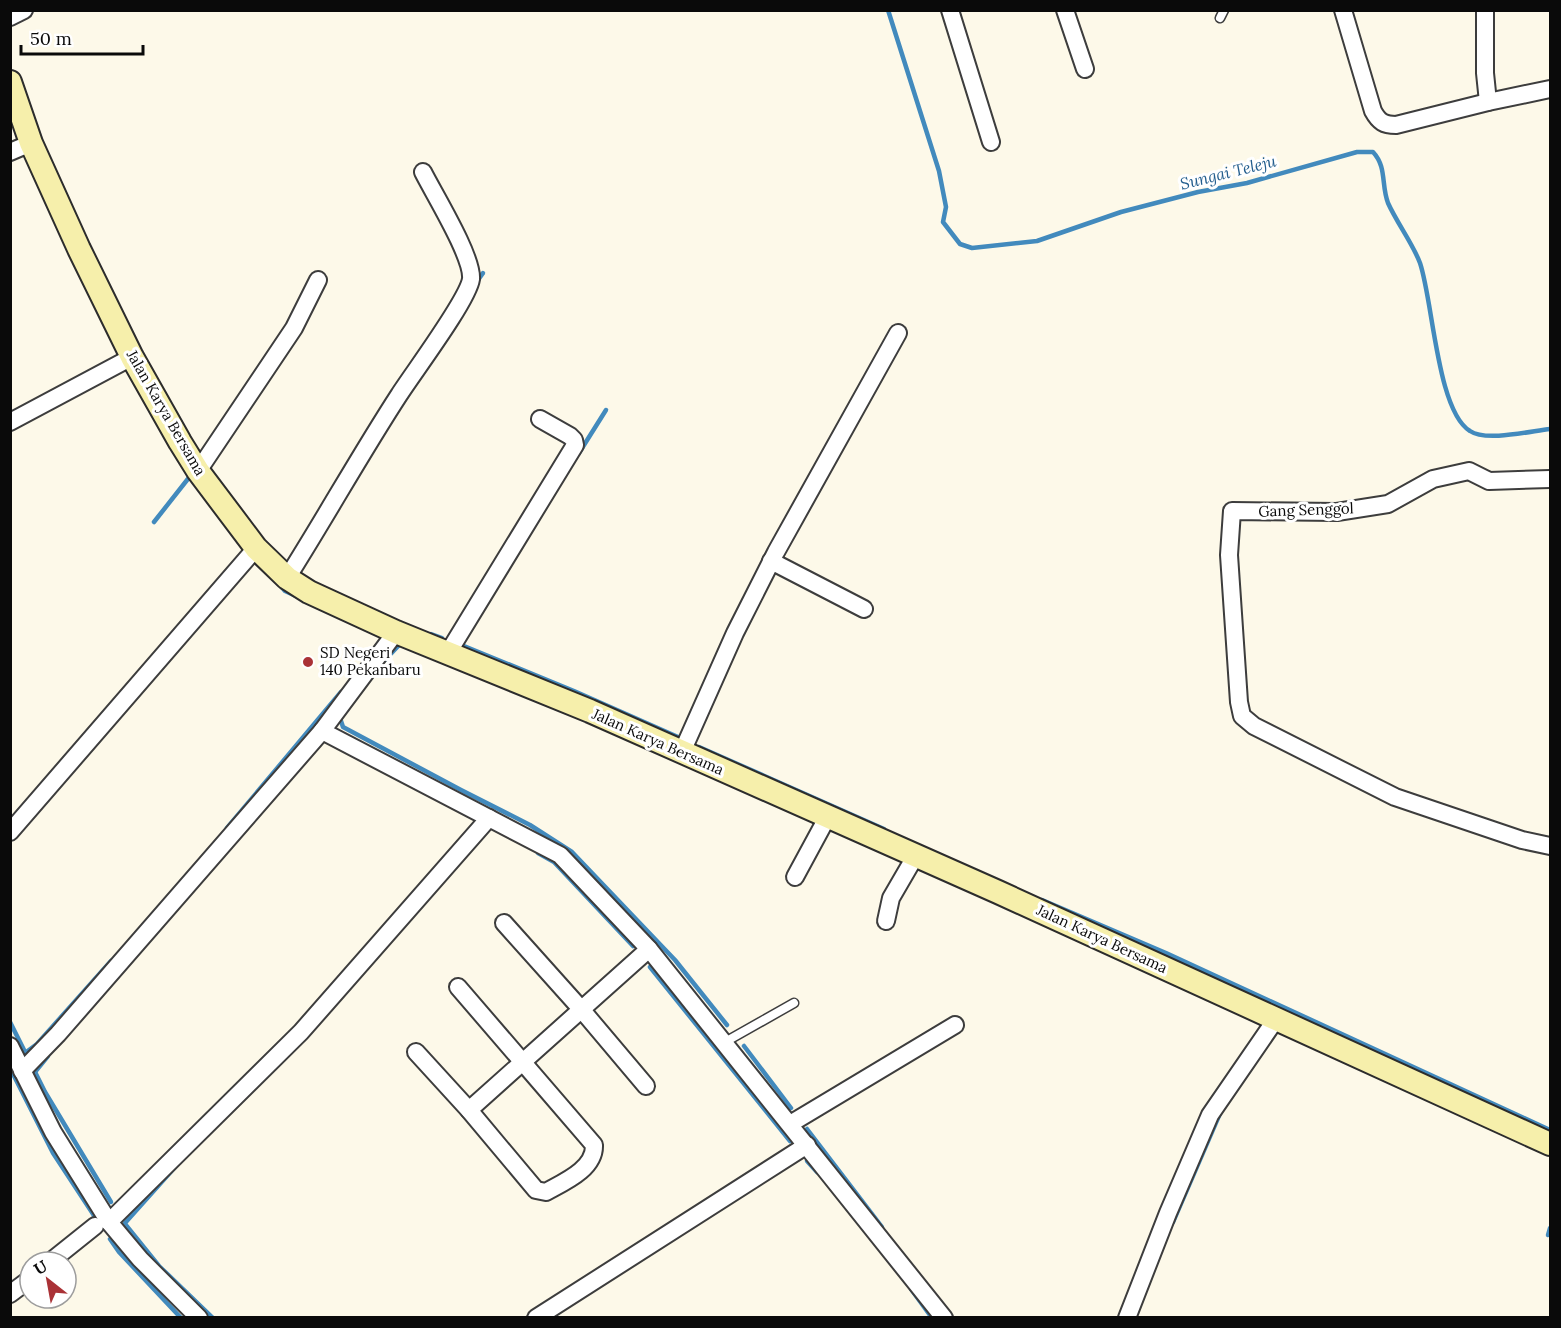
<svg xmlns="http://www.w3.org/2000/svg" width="1561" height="1328" font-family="Lora,serif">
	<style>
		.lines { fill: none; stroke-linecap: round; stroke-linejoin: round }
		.stream { stroke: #428abd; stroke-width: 4.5 }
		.lane-casing { stroke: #3d3d3d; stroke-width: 11 }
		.street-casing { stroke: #3d3d3d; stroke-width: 20 }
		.secondary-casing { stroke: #2c2c2c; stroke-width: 26 }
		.lane { stroke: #fff; stroke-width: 8 }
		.street { stroke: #fff; stroke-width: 16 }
		.secondary { stroke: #f6efab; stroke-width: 22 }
		.poi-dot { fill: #aa3236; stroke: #fff; stroke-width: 2 }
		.labels { text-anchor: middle; stroke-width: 6; stroke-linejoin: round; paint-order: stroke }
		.street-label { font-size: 15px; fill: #0a0a0a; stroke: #fff }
		.poi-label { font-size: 15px; fill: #0a0a0a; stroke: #fff; text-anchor: start }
		.water-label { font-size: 16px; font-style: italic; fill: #225d8d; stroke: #fff }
	</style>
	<rect width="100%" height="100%" fill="#fdf9e9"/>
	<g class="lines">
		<g class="stream">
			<path d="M888,10L939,171L946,207L943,222L960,244L972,248L1037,241L1121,212L1198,192L1247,183L1357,152H1373C1387,167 1381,185 1388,203C1397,223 1413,244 1420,263C1433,301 1437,411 1470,431C1486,442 1531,431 1550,429"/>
			<path d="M476,283L483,273"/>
			<path d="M579,453L606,410"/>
			<path d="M154,522L191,475"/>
			<path d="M281,586L285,591L296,596"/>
			<path d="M431,634L442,638"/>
			<path d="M459,644L574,691L678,737"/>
			<path d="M385,660L401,643"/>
			<path d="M339,715L343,727L461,790L530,825L572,852L675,960L727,1025"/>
			<path d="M699,747L884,829"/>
			<path d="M227,828L341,692"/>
			<path d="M538,853L554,862L633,946"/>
			<path d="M1042,900L1166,953L1550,1130"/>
			<path d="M650,967L790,1141"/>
			<path d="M10,1022L26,1054"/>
			<path d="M744,1046L791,1108"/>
			<path d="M25,1053L37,1044L111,961"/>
			<path d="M10,1068L53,1153L95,1217"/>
			<path d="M34,1070L45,1092L111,1202"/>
			<path d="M35,1072L48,1056"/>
			<path d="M807,1129L882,1227"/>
			<path d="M807,1161L817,1172"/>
			<path d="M1173,1222L1221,1111"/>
			<path d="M125,1223L176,1166"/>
			<path d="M125,1224L159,1266L213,1318"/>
			<path d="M1548,1235L1550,1228"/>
			<path d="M110,1239L119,1252L181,1318"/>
			<path d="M911,1289L932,1318"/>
		</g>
		<defs>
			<g id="lane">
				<path d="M1220,18L1224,10"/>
				<path d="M725,1042L794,1003"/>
			</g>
			<g id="street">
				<path d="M950,10L991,142"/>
				<path d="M1065,10L1085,69"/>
				<path d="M1343,10L1373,111C1379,122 1384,125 1396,125L1488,102L1550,89"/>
				<path d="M1485,10V73L1488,102"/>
				<path d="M10,17L24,10"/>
				<path d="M10,152L31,143"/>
				<path d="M10,422L132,357"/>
				<path d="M198,471L294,328L318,280"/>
				<path d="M1550,479L1489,481L1469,471L1433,479L1388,504L1337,512L1232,511L1229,555L1239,702L1242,716L1254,726L1395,797L1522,840L1550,846"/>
				<path d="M771,561L864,609"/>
				<path d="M287,578C325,518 360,455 399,395C413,373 468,300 471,279C473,257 434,194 423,172"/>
				<path d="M448,653L575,445L574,440L570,436L540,419"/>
				<path d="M322,731L560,855L649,949L944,1318"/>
				<path d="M682,752L735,633L776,552L898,333"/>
				<path d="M10,832L256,548"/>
				<path d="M795,877L828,816"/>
				<path d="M886,921L891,898L916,855"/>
				<path d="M504,923L581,1009L646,1086"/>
				<path d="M10,1046L53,1132L109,1222L140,1259L199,1318"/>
				<path d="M416,1052L469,1110L536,1190L546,1192C564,1182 595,1169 594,1145L458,987"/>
				<path d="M22,1071L58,1034L322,731L396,632"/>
				<path d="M469,1110L649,949"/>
				<path d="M790,1124L955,1025"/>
				<path d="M109,1222L301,1032L489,818"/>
				<path d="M50,1262L95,1226"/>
				<path d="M10,1294L30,1279"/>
				<path d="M536,1318L807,1145"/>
				<path d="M1127,1318L1168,1213L1210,1115L1276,1019"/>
			</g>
			<path id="secondary" d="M10,82L31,143L79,249L132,357L180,442L198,471L256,548L287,578L309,592L396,632L590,711L998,892L1550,1144"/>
		</defs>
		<use href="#lane" class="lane-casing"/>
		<use href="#street" class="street-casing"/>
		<use href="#secondary" class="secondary-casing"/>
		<use href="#lane" class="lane"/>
		<use href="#street" class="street"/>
		<use href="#secondary" class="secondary"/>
	</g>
	<circle class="poi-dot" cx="308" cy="662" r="6"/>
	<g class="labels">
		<g class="street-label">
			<text transform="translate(166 413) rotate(60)" y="5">Jalan Karya Bersama</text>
			<text transform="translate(1306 510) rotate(-2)" y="5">Gang Senggol</text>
			<text transform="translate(658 742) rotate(24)" y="5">Jalan Karya Bersama</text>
			<text transform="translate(1102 939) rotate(25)" y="5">Jalan Karya Bersama</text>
		</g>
		<g class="poi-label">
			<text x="320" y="658">SD Negeri<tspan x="320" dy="17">140 Pekanbaru</tspan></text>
		</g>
		<g class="water-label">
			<text transform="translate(1228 172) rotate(-14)" y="6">Sungai Teleju</text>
		</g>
	</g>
	<rect width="1561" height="1328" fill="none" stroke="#0a0a0a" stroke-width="24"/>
	<g transform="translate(48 1280) rotate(329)"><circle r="28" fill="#ffffff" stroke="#9d9d9d" stroke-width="1.5"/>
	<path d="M0-4.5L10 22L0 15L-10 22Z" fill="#aa3236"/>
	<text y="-9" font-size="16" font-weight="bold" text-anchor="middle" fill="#0a0a0a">U</text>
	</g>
	<path d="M21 45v9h122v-9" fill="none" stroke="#0a0a0a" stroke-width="3"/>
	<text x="30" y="45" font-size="18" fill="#0a0a0a" stroke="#ffffff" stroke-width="4.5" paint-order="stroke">50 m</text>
</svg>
